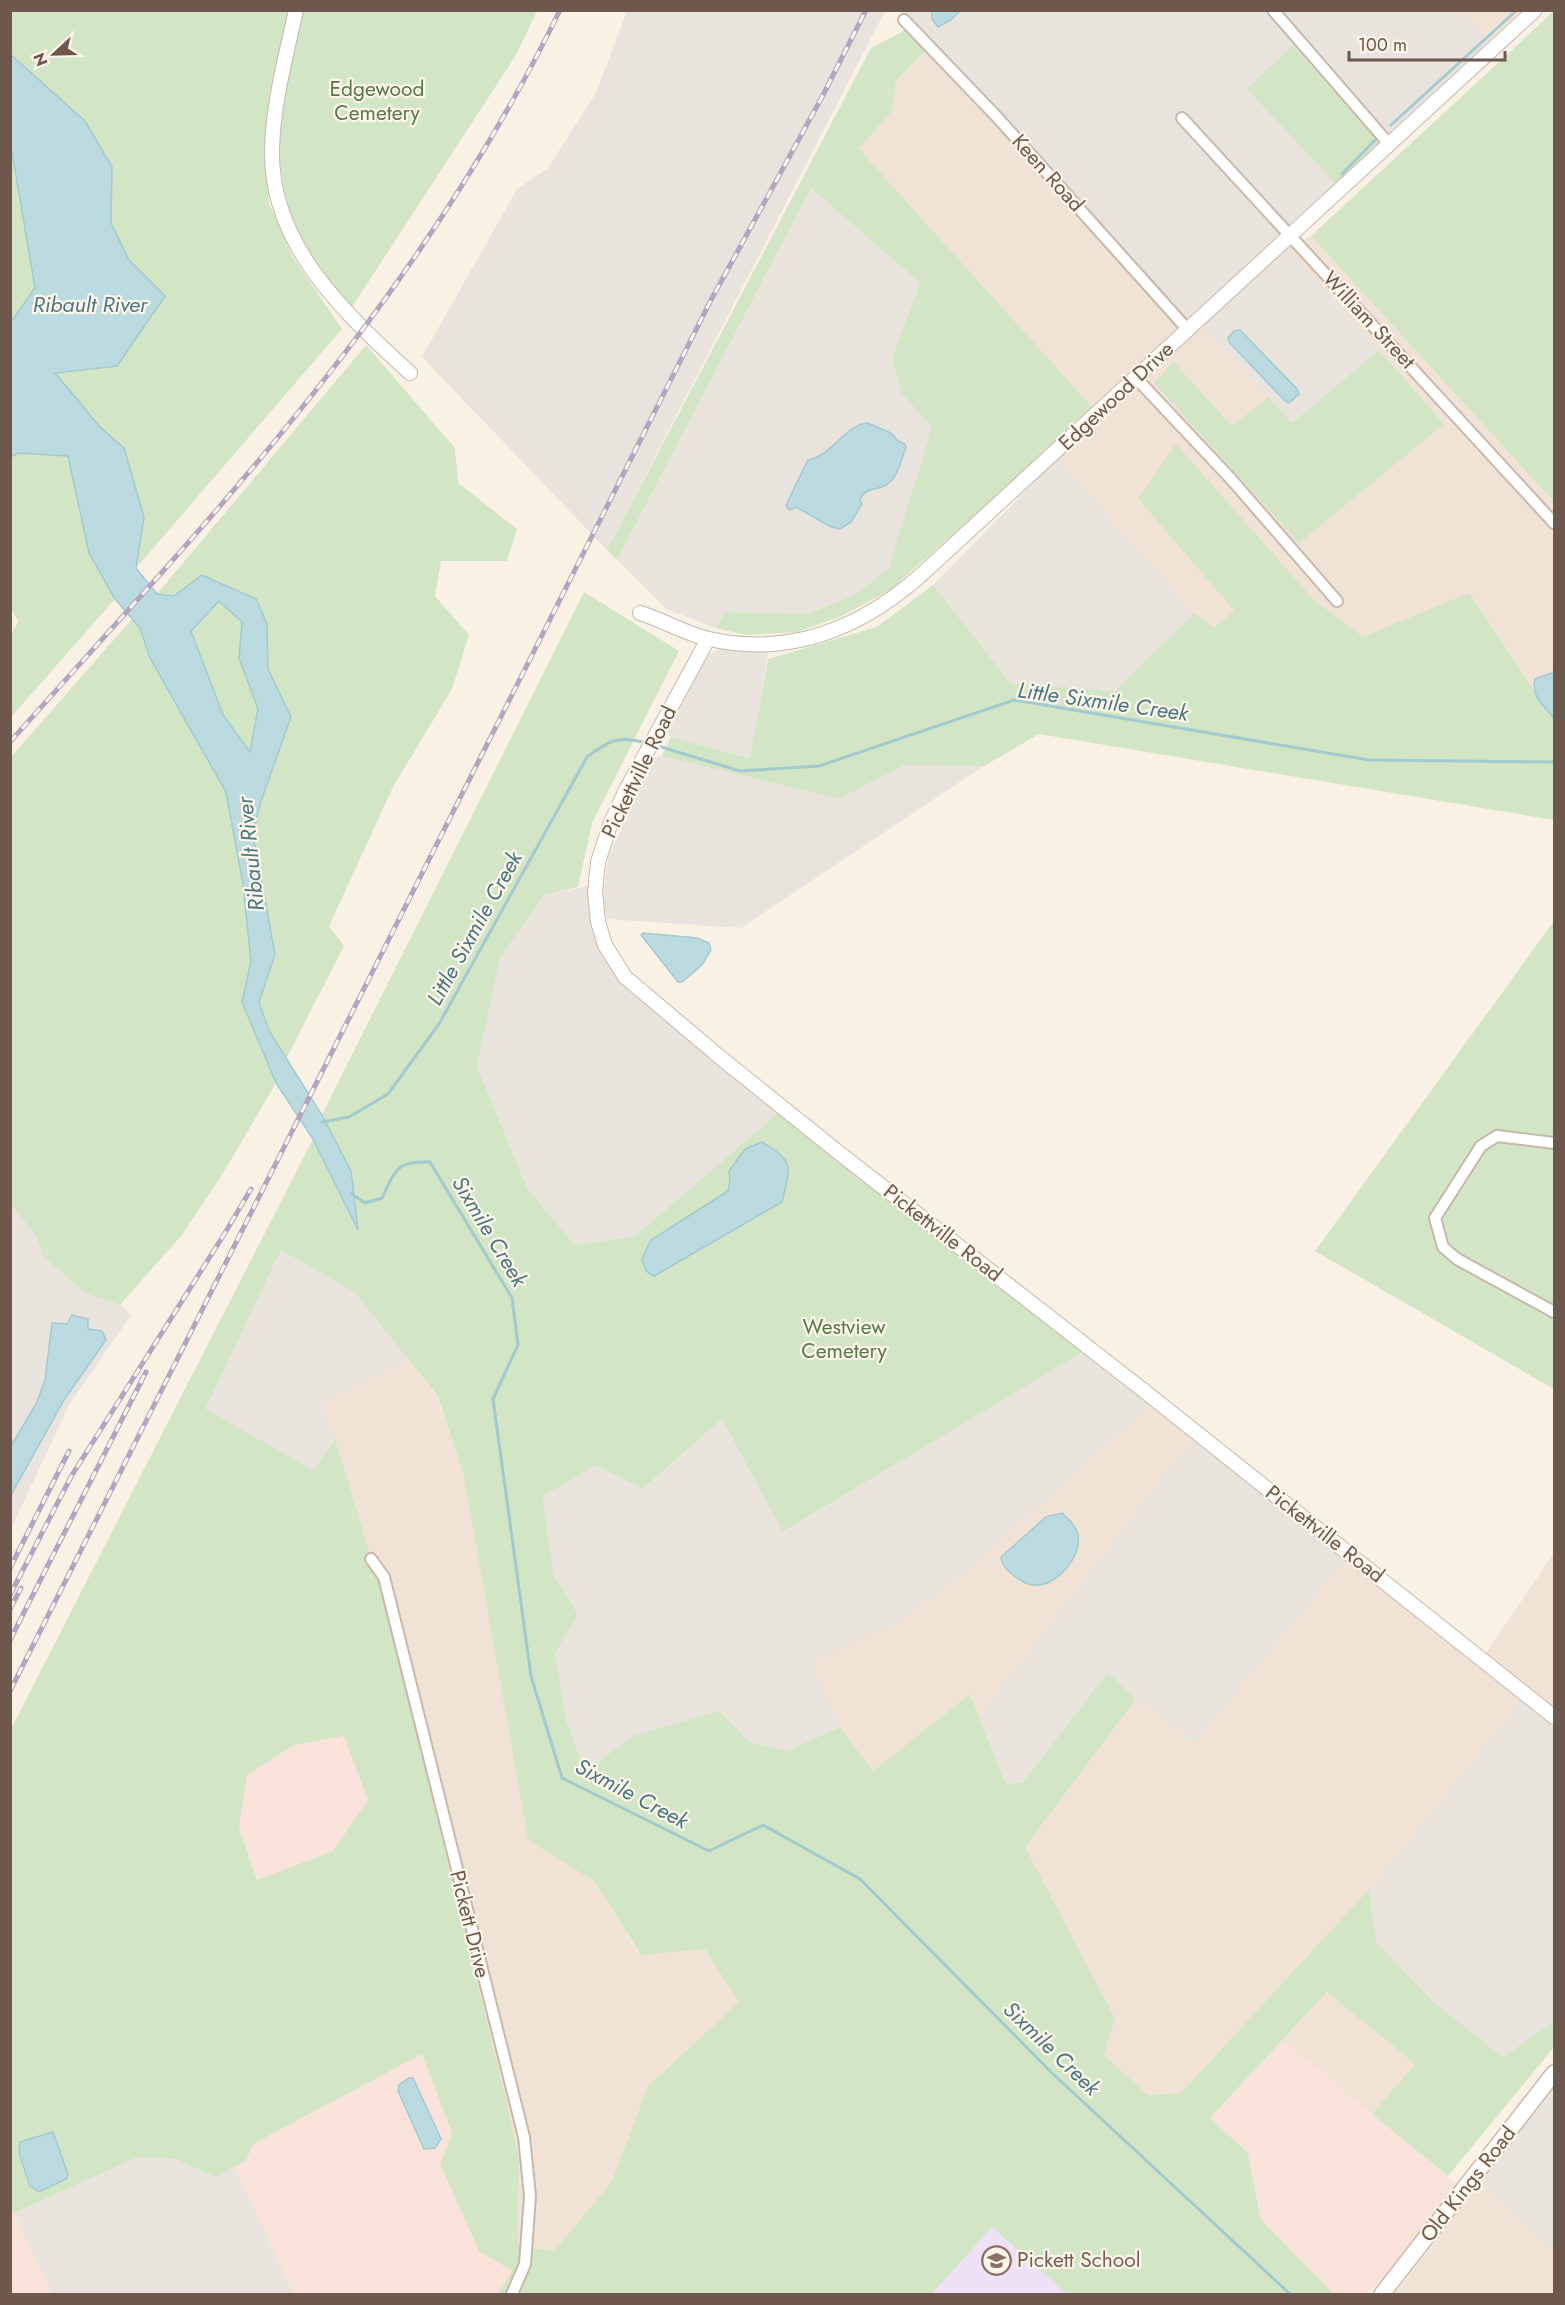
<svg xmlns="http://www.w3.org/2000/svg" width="1565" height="2305" font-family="Jost,sans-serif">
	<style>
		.residential { fill: #f0e2d4 }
		.commercial { fill: #f8e2d9 }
		.industrial { fill: #e9e3de; fill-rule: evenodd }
		.education { fill: #eee1f5 }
		.green { fill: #d2e5c5; fill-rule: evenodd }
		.water { fill: #bbdbe0; stroke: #a3cad0; stroke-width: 1.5; fill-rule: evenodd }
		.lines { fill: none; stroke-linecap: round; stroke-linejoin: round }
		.stream { stroke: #a3cad0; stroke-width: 3 }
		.minor-casing { stroke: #c8b8ac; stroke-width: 14 }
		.tertiary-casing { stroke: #c8b8ac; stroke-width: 16 }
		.secondary-casing { stroke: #cbb9ab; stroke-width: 18 }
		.minor { stroke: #fff; stroke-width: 10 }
		.tertiary { stroke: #fff; stroke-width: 14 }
		.secondary { stroke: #fff; stroke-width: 15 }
		.rail-casing { stroke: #b3a5c1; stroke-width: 5 }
		.rail { stroke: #fcf5ea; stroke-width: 3; stroke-dasharray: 9; stroke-linecap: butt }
		.labels { text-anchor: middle; stroke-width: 4.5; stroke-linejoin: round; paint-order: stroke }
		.park-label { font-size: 21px; fill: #58794a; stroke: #fcf5ea }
		.street-label { font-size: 21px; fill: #6e584d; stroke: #fcf5ea }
		.education-label { font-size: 21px; fill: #785e54; stroke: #fcf5ea; text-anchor: start }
		.water-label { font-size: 22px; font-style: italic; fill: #4a7780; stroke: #fcf5ea }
	</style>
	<rect width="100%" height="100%" fill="#f9f1e4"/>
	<g class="residential">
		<path d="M1459,11H1528L1491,44Z"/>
		<path d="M933,45L1188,323L1094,409L859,149L892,111L896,81Z"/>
		<path d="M1311,236L1554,502V672L1535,679L1533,689L1469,594L1363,638L1313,599L1138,499L1236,611L1214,627L1194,613L1057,459L1203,327L1268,397L1232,426L1173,361L1154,383L1299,542L1444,424L1288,248Z"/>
		<path d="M408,1359L436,1395L463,1472L528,1840L594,1881L640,1955L705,1948L739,2002L648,2086L611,2183L554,2251L518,2246L519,2160L508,2108L380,1586L335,1439L321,1405Z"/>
		<path d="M1152,1404L1194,1436L979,1716L970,1694L873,1771L840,1727L810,1662L898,1622L962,1576Z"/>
		<path d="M1554,1553V1708L1486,1653Z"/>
		<path d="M1346,1559L1523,1698L1369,1889L1181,2093L1148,2095L1104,2055L1025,1847L1136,1699L1195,1743Z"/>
		<path d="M1327,1992L1415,2064L1372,2114L1283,2040Z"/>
		<path d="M1479,2184L1554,2252V2290L1551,2294H1395Z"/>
	</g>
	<g class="commercial">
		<path d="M345,1736L368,1800L333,1851L257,1880L239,1827L247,1774L294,1745Z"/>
		<path d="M1283,2040L1460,2186L1379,2282L1366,2294H1334L1261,2220L1248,2153L1210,2118Z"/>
		<path d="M422,2054L452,2133L440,2164L479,2251L512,2271L498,2294H294L235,2167L246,2161L253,2144Z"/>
		<path d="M10,2205L14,2213L52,2294H11Z"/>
	</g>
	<g class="industrial">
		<path d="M904,10H1459L1491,44L1381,144L1293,45L1337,185L1188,323L932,45L926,51L898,22Z"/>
		<path d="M627,11H885L607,550L422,357L517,189L548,168L596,93Z"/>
		<path d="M811,188L920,283L892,357L901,393L932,427L890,568L856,594L808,614L725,612L716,628L666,609L617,560ZM857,424L898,441L872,488L863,493L860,499L831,527L795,507L821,457Z"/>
		<path d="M1288,248L1379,350L1292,423L1203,327Z"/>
		<path d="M1057,459L1194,613L1115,691L1011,685L933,585Z"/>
		<path d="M719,649L768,651L751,758L671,737L667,732L708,655Z"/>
		<path d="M662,756L839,799L905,765L984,766L741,928L606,919L603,896L608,859L652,759Z"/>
		<path d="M589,886L600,945L613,970L629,991L778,1113L635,1236L575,1245L527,1188L477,1066L500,958L544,895Z"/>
		<path d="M11,1205L35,1234L43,1256L85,1293L120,1305L131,1315L69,1405L11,1529Z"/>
		<path d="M281,1250L354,1292L408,1359L321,1405L335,1439L314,1470L204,1409Z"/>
		<path d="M1084,1351L1152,1404L962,1576L898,1622L811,1662L840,1727L787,1751L749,1742L633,1736L595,1764L581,1761L566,1720L555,1653L578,1615L553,1573L543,1496L596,1464L644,1489L722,1419L784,1532Z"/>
		<path d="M1194,1436L1346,1559L1195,1743L1136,1699L1108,1672L1023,1782L1006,1784L979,1716Z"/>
		<path d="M1523,1698L1554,1723V2021L1503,2057L1436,2004L1376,1942L1369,1889Z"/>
		<path d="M1554,2087V2252L1479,2184Z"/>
		<path d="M138,2157L176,2159L216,2176L235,2167L294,2294H52L14,2213Z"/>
	</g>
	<path class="education" d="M992,2226L1067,2294H932Z"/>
	<g class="green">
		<path d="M11,11H291L267,160L269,203L292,256L342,329L136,568L144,517L124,448L100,427L55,373L117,366L165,296L129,260L111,223L112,167L85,122L11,54Z"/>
		<path d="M303,11H537L516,55L352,307C343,298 332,288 324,277C290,232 273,170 281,113C286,79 296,45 303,11Z"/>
		<path d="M1554,11V502L1311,236Z"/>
		<path d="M906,30L926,51L896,81L892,111L859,149L1094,409L890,590L842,616L797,632L747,635L716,628L725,612L808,614L856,594L889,568L932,427L901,393L892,357L920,283L811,188L617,560L607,550L871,48Z"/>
		<path d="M1293,45L1381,144L1337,185L1247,89Z"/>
		<path d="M10,147L35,289L11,322H10Z"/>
		<path d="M366,345L455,448L458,483L517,529L507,561H441L435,596L469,635L452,689L393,787L329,926L344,946L286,1059L269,1031L259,1002L275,954L253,835L260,804L291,717L267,669V624L256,599L157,594Z"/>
		<path d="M1379,350L1444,424L1299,543L1154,383L1173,361L1232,426L1268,397L1292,423Z"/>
		<path d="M1176,444L1313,599L1363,637L1469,593L1533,689L1539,702L1554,718V820L1039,734L984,766L905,765L839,799L662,756L671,737L750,758L768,659L877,627L933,585L1011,684L1115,691L1194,613L1214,627L1235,611L1138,499Z"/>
		<path d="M18,453L68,456L89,553L115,599L11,717L10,637L18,621L10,607L11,457Z"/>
		<path d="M584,592L679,651L592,823L578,887L544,895L500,958L477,1066L527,1188L575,1245L635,1236L778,1113L1084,1351L783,1532L722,1419L643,1489L596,1465L543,1496L553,1573L578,1615L555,1653L566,1720L581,1761L595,1764L633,1736L719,1711L749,1742L787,1751L840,1727L873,1771L970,1694L1006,1784L1023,1782L1108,1672L1136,1699L1025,1847L1115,2019L1104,2055L1148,2095L1181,2093L1369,1889L1376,1942L1436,2004L1503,2057L1554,2021V2047L1448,2176L1372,2114L1415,2064L1327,1992L1210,2118L1248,2153L1261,2220L1334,2294H1067L992,2227L932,2294H498L512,2271L479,2251L440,2164L452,2133L422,2054L253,2144L246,2161L216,2177L176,2159L138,2157L14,2213L10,2205V1731L313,1139L357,1228L322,1115ZM729,1171L782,1202L651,1240L728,1191L730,1181ZM281,1250L354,1292L437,1395L463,1472L528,1840L594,1881L641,1955L705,1949L739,2002L648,2086L611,2183L554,2251L518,2246L519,2160L508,2108L380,1586L335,1439L314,1470L205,1409ZM344,1736L368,1800L333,1851L257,1880L239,1827L247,1775L294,1745Z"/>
		<path d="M219,601L242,622L239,658L258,709L251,753L223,715L191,631Z"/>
		<path d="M132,619L140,628L150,658L226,792L243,884L251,962L242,1002L276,1083L222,1175L181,1236L120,1305L85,1293L43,1256L35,1234L11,1205V757Z"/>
		<path d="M1554,921V1389L1315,1251Z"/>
	</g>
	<g class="water">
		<path d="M932,11V10L960,11L951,20L938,27L932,19Z"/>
		<path d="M10,54L85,121L112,167L111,223L129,260L165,296L117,366L55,373L100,427L124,448L144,517L136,568L157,594L174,596L202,575L256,599L267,624L268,669L291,717L260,804L253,835L275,954L259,1002L269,1031L322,1115L351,1171L358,1230L313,1139L276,1083L242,1002L251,962L243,884L226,792L150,658L140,628L115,599L89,553L68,456L18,453L11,457V322L35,288L11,147ZM219,601L242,622L239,658L258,709L250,752L223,715L191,631Z"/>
		<path d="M1240,330L1297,389L1299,394L1289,403L1284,400L1229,342L1228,338L1234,331Z"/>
		<path d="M868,423L891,433L898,441L905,444L906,447C902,457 898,476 889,483C879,492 867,485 860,499L862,504L851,522L840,529L831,527L796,507L789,510L786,506L788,501L808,460C835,454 844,425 868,423Z"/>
		<path d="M1554,672V718C1543,705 1531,697 1535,679Z"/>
		<path d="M643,933L697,938L709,943L711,950L702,965L682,982H678L641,935Z"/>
		<path d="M762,1142C796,1162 790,1167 782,1202L654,1276L646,1271L642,1259L651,1240L728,1191L730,1181L729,1171L745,1149Z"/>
		<path d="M72,1315L88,1319V1329L102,1331L106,1340L64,1400L11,1495V1446L36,1404L45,1380L52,1323L67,1324Z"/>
		<path d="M1062,1513C1068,1519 1076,1525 1078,1535C1082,1555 1059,1584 1038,1585C1028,1586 1021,1581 1013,1575C1006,1570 1002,1565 1001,1557L1046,1517Z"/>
		<path d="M409,2078H413L441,2139L435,2148L424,2149L398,2091L399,2085Z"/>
		<path d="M53,2132L68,2174L66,2179L39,2192L30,2186L19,2153L20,2142Z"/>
	</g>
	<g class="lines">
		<g class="stream">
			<path d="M1391,125L1517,10"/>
			<path d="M1342,174L1377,138"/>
			<path d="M658,746L740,771L819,766L1014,700L1369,760L1554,762"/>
			<path d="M322,1122L349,1117L388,1094L439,1024L587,757C607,742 617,735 643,742"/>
			<path d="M352,1194L365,1203L382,1198C396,1169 396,1161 430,1162L512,1298L518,1345L493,1399L531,1676L562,1778L709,1851L763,1825L860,1879L1053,2074L1290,2294"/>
		</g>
		<defs>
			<g id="minor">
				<path d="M1273,10L1389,144"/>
				<path d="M904,20L997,117L1188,330"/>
				<path d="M1182,118L1554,523"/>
				<path d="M1136,378L1231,479L1337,601"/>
				<path d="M1554,1143L1497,1136L1481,1146L1435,1218L1443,1247L1457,1259L1554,1312"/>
				<path d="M371,1559L384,1577L524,2137L530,2196L525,2264L512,2294"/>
			</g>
			<g id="tertiary">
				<path d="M296,10C286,56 273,103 272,150C270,246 346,314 410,373"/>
				<path d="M640,613C663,620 686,634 709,639C790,657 861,628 921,575L1535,10"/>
				<path d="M708,639L626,790L610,825L598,862L595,892L598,922L605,945L625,977L721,1058L838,1152L1148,1394L1554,1717"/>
			</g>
			<path id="secondary" d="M1382,2294L1554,2073"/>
		</defs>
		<use href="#minor" class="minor-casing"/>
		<use href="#tertiary" class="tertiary-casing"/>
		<use href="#secondary" class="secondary-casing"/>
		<use href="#minor" class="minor"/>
		<use href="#tertiary" class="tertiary"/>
		<use href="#secondary" class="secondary"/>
		<defs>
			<g id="rail">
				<path d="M10,742C113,626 220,512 316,390C409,273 494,146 560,10"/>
				<path d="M10,1568L69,1451"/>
				<path d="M10,1595L72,1475L225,1233L251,1189"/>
				<path d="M10,1609L21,1588"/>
				<path d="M10,1640L146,1372"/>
				<path d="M10,1691L711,300L822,97L866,10"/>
			</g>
		</defs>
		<use href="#rail" class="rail-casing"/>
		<use href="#rail" class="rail"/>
	</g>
	<defs>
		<symbol id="school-ring" viewBox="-11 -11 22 22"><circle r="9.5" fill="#fcf5ea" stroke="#8d6e63" stroke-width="1.5"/><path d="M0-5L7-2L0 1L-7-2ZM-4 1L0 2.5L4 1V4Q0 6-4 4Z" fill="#8d6e63"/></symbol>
	</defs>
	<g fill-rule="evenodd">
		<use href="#school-ring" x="980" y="2244" width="33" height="33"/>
	</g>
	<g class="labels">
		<g class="park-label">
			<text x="377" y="96">Edgewood<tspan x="377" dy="24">Cemetery</tspan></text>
			<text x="844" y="1334">Westview<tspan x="844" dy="24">Cemetery</tspan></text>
		</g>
		<g class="street-label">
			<text transform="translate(1048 173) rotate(48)" y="7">Keen Road</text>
			<text transform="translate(1369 320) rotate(47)" y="7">William Street</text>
			<text transform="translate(1116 396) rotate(-43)" y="7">Edgewood Drive</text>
			<text transform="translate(639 772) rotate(-64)" y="7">Pickettville Road</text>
			<text transform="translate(943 1233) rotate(38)" y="7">Pickettville Road</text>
			<text transform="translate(1325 1534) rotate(38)" y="7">Pickettville Road</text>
			<text transform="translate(470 1924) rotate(76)" y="7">Pickett Drive</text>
			<text transform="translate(1468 2184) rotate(-52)" y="7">Old Kings Road</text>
		</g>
		<g class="education-label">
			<text x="1017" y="2267">Pickett School</text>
		</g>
		<g class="water-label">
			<text x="90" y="312">Ribault River</text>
			<text transform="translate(1103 701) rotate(8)" y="8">Little Sixmile Creek</text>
			<text transform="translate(250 854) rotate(-96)" y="8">Ribault River</text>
			<text transform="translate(474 928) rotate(-61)" y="8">Little Sixmile Creek</text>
			<text transform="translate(490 1231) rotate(59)" y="8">Sixmile Creek</text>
			<text transform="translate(632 1793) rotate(28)" y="8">Sixmile Creek</text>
			<text transform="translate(1052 2048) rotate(44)" y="8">Sixmile Creek</text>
		</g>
	</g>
	<rect width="1565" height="2305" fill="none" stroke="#6e584d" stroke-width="24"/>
	<g transform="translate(54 54) rotate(248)" stroke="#fcf5ea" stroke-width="4.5" paint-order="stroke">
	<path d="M0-4.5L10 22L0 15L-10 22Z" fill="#6e584d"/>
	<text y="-9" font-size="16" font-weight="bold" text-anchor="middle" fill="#6e584d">N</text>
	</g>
	<path d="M1349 51v9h156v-9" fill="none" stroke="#6e584d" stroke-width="3"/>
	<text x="1358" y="51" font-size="18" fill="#6e584d" stroke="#fcf5ea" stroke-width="4.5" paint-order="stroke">100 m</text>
</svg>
